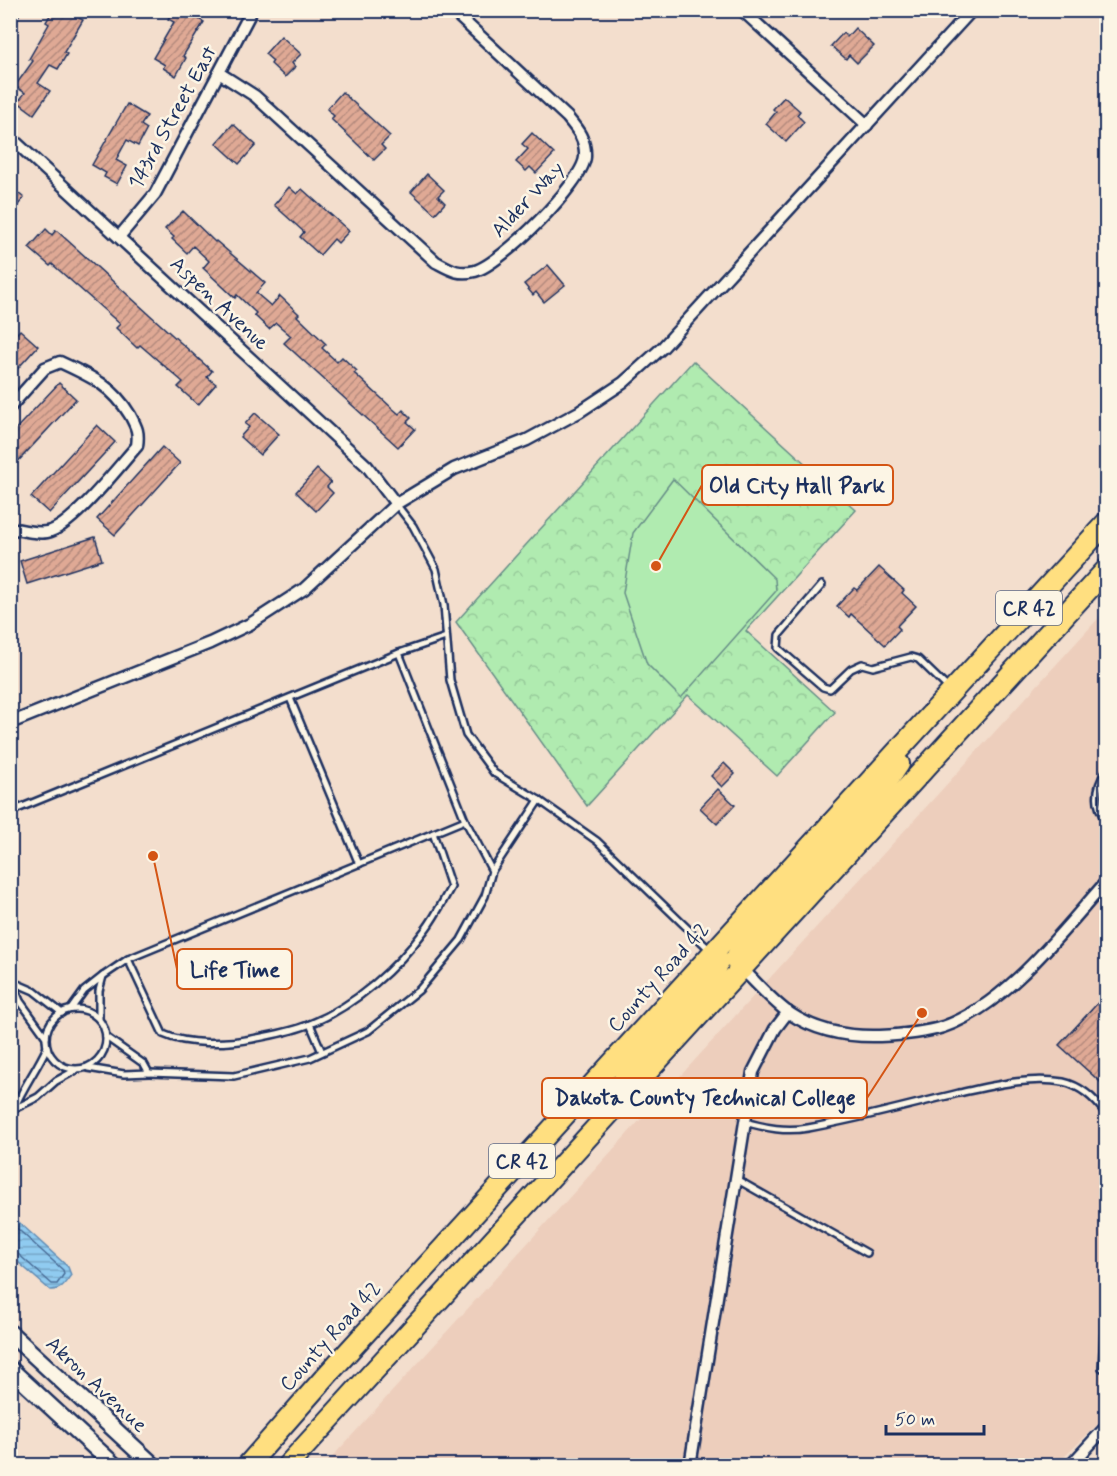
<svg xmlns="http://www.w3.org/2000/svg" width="1117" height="1476" font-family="Mynerve,sans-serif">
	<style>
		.built { fill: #edcebc }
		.forest { fill: url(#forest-crowns); stroke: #668d87; stroke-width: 1.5 }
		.pitch { fill: #b0ebb0; stroke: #668d87; stroke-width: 1.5 }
		.water { fill: url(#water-rules); stroke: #618db6; stroke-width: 1.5 }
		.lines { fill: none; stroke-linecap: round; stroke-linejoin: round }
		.shore { stroke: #4a6d98; stroke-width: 1.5 }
		.building { fill: url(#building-hatch); stroke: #1b2f5e; stroke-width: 1.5 }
		.lane-casing { stroke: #1b2f5e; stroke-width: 10 }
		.street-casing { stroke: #1b2f5e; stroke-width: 15 }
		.secondary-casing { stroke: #1b2f5e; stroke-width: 20 }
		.highway-casing { stroke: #1b2f5e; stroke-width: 24 }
		.lane { stroke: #fcf5e5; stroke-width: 5 }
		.street { stroke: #fcf5e5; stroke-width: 10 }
		.secondary { stroke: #fcf5e5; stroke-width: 15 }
		.highway { stroke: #ffdf80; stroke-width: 20 }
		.labels { text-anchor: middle; stroke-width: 5; stroke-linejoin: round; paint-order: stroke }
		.shield { fill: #fcf5e5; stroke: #5e6a86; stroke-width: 1.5 }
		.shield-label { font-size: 20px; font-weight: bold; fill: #1b2f5e }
		.street-label { font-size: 21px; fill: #1b2f5e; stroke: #fcf5e5 }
		.leader { fill: none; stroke: #d45514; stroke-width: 2 }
		.callout-dot { fill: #d45514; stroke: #fcf5e5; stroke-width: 2 }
		.callout { fill: #fcf5e5; stroke: #d45514; stroke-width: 2 }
		.callout-label { font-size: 22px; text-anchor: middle; font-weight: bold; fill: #1b2f5e }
	</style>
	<defs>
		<pattern id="forest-crowns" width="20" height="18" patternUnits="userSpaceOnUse" patternTransform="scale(1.5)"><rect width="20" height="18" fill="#b0ebb0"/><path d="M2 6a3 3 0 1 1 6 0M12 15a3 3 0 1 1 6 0" fill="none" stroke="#97ca9a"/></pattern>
		<pattern id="water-rules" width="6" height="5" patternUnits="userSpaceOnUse" patternTransform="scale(1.5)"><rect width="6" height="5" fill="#90cbf0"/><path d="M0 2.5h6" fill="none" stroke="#75a5c6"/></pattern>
		<pattern id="building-hatch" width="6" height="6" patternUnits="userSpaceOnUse" patternTransform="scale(1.5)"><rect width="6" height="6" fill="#dfa995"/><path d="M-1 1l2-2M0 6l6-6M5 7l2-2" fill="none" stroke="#b48a7d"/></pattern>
	</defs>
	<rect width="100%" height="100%" fill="#f3decd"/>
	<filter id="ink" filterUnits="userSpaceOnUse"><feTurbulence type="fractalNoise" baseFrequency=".0167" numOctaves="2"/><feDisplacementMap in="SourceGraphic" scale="12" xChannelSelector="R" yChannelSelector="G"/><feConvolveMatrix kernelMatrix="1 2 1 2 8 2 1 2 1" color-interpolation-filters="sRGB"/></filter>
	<g filter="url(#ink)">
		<path class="built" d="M1106,610V1416L1056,1465L324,1466Z"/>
		<path class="forest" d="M693,361L856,510L746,631L835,712L777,776L688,695L587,806L456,622Z"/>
		<path class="pitch" d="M673,479L775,579L776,591L681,698L647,664L623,593L633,533Z"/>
		<path class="water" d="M10,1214L68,1267L71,1275C65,1283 61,1291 50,1290L11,1256Z"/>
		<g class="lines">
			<path class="shore" d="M10,1222L63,1270L64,1274L57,1284H52L17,1253L10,1251"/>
		</g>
		<g class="building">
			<path d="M53,10H83L79,18L83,20L64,52L67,54L58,69L50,65L38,83L50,91L34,114L18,102L25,93L15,86L33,61L29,59L49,24L46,22Z"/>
			<path d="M173,10H199L195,17L204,22L183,56L186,58L176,76L163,68L165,65L153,58L174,22L168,19Z"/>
			<path d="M855,28L874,46L857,63L849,55L846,59L831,46L843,33L847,37Z"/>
			<path d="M281,36L301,54L292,63L295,67L285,77L271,64L273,61L265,54Z"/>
			<path d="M342,92L390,136L381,145L385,149L374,160L331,119L334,116L327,109Z"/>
			<path d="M784,97L800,111L797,115L804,122L786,142L766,124L776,112L773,109Z"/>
			<path d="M127,104L147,116L141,125L147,129L138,146L127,140L116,160L127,166L117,184L104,177L106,173L92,165Z"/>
			<path d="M233,124L256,145L239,164L216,143Z"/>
			<path d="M532,133L554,154L536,173L530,167L526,171L516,162L528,149L522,144Z"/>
			<path d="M427,174L444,190L438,196L445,203L435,214L411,192Z"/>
			<path d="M10,186L24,198L10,214Z"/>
			<path d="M289,187L297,194L302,189L349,231L338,243L334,239L320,255L300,237L304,232L274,205Z"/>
			<path d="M183,211L215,242L216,241L265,283L256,293L271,306L280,296L299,314L297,316L326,344L322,348L337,362L342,357L357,371L354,373L392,408L399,414L403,410L411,418L407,422L415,429L398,447L284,343L291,336L276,323L269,329L254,315L256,313L237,295L235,298L203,268L209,261L193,246L187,253L172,239L174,237L165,229Z"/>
			<path d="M46,229L52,235L56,230L212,371L207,377L216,384L198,405L178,387L183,382L140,345L137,348L116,328L120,324L52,264L50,266L29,248Z"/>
			<path d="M548,265L565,285L544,302L536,292L533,295L524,284Z"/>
			<path d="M20,330L38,346L10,377V340Z"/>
			<path d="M59,383L76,399L10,470V435Z"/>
			<path d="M255,413L279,434L260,455L240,437L249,427L245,424Z"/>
			<path d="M97,425L115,442L49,513L31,497Z"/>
			<path d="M162,447L180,463L115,535L97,519Z"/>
			<path d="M317,469L331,482L327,487L333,493L316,511L296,492Z"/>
			<path d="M95,537L102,560L27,584L20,561Z"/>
			<path d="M879,567L904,590L902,593L916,606L897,626L900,629L885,645L851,614L849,617L837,606L854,588L857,590Z"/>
			<path d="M724,763L735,774L722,787L711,776Z"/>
			<path d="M718,789L735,805L717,824L700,808Z"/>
			<path d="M1107,993V1088L1059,1045Z"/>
		</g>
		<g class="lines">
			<defs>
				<g id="lane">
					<path d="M396,504L413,526L436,569L444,605L450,680L466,735L494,773L539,800L597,841L711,951"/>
					<path d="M822,585L779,635L778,648L823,687L830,689L851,669L862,664L873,667L911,657L918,659L949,689"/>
					<path d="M290,698L359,864"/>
					<path d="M1106,771C1095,788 1094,804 1106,821"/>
					<path d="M10,812L399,653L446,637"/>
					<path d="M492,871L539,800"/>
					<path d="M128,959L163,1034C187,1045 226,1044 252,1039C271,1035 292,1032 310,1024C355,1006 397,968 425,930C435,917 443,901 451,887L433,833"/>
					<path d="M103,976L128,959L465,820L399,653"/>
					<path d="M10,977L20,1001L46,1037"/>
					<path d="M13,982L34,991L62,1013"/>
					<circle cx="76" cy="1039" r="30"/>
					<path d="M71,1009L84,991L103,976L99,991V1019"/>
					<path d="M310,1024L322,1052"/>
					<path d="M47,1047C37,1069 23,1087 14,1109L38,1097L56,1081L76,1070"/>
					<path d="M88,1068L124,1074L149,1073L144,1064L106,1037"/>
					<path d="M149,1073L234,1076L310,1058L368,1031L419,990L461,940L485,896L492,871L465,820"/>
					<path d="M745,1122C766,1128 786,1132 808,1128C859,1119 909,1105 959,1093C992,1086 1029,1076 1063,1082C1081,1086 1096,1100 1106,1114"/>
					<path d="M736,1179L867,1253"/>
					<path d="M1102,1368L1106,1297"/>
				</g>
				<g id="street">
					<path d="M742,10L867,125"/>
					<path d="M10,17L14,10"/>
					<path d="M219,73L255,96L436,262C451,270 458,275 475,271C501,264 583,183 585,157C586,139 577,129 567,117L452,10"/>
					<path d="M10,137L367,466L396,504"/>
					<path d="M119,237L155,194L252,10"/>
					<path d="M10,407L45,368L60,362C90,376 112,385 130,415C137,428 139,432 137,446C119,466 71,528 47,532C35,534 22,530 10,528"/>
					<path d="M10,723L210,643L250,624L304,589L396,504L454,469L527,440L579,412L623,383L663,347L972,10"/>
					<path d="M742,969C757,983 772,1001 789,1013C816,1031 848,1037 880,1036C901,1035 923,1033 943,1027C1007,1005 1062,931 1106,882"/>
					<path d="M690,1466L753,1072L775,1029L788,1012"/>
					<path d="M1070,1466L1106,1427"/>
				</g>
				<g id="secondary">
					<path d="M10,1333L154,1466"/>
					<path d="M10,1369L115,1466"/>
				</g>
				<g id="highway">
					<path d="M742,969L738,965L736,958L741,948L878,795L899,764"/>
					<path d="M624,1078L714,975L719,961L713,953"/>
					<path d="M247,1466L327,1375L1106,523"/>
					<path d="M287,1466L1106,570"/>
				</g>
			</defs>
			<use href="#lane" class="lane-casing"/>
			<use href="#street" class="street-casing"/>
			<use href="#secondary" class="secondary-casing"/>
			<use href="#highway" class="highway-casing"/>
			<use href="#lane" class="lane"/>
			<use href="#street" class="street"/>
			<use href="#secondary" class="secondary"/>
			<use href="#highway" class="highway"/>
		</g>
	</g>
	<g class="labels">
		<g class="shield">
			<rect x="996" y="591" width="66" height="34" rx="4.5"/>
			<rect x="489" y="1144" width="66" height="34" rx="4.5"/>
		</g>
		<g class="shield-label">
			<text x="1029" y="615">CR 42</text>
			<text x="522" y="1168">CR 42</text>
		</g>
		<g class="street-label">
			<text transform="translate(172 117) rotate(-61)" y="7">143rd Street East</text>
			<text transform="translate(527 199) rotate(-47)" y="7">Alder Way</text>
			<text transform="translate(220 303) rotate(43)" y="7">Aspen Avenue</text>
			<text transform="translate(658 977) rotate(-48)" y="7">County Road 42</text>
			<text transform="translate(330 1336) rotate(-48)" y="7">County Road 42</text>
			<text transform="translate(97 1384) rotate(43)" y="7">Akron Avenue</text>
		</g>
	</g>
	<path class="leader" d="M656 566L702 485M153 856L177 969M922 1013L867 1098"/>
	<g class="callout-dot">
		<circle cx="656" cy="566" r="6"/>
		<circle cx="153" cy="856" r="6"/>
		<circle cx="922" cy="1013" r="6"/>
	</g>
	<g class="callout">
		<rect x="702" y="465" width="191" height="40" rx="6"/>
		<rect x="177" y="949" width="115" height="40" rx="6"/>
		<rect x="542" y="1078" width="325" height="40" rx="6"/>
	</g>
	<g class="callout-label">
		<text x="797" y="493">Old City Hall Park</text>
		<text x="235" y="977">Life Time</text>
		<text x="705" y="1105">Dakota County Technical College</text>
	</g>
	<rect width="1117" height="1476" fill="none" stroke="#fcf5e5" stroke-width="36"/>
	<rect x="18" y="18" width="1081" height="1440" fill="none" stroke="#1b2f5e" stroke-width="2" filter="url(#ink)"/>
	<path d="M886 1425v9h98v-9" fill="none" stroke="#1b2f5e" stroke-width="3"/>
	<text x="895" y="1425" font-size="18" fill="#1b2f5e" stroke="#fcf5e5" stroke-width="4.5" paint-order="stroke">50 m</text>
</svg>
